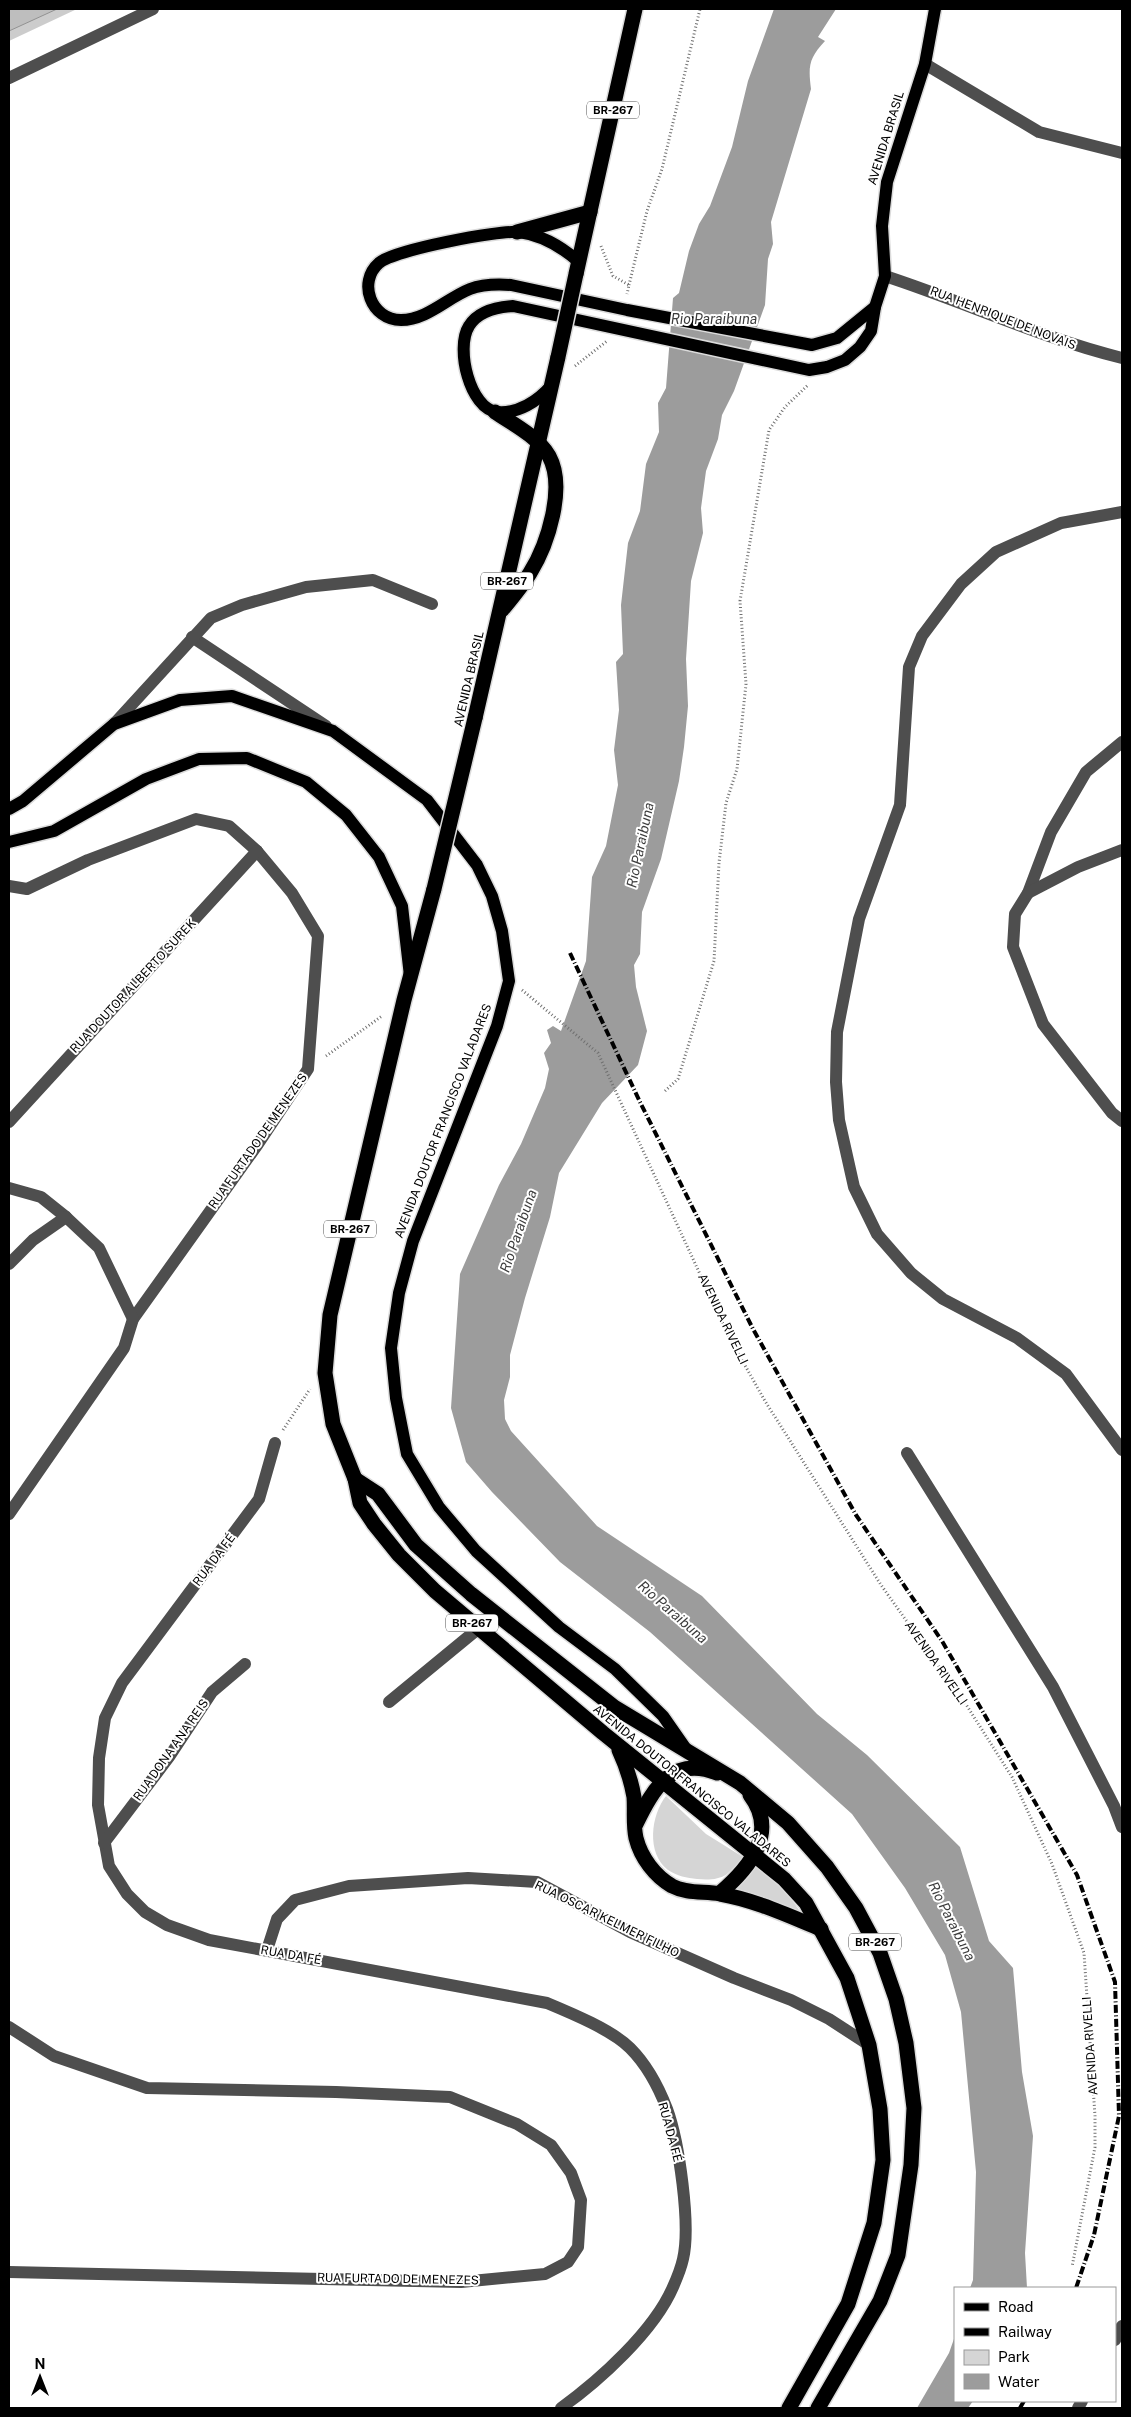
<svg xmlns="http://www.w3.org/2000/svg" width="1131" height="2417" font-family="'Public Sans',sans-serif">
	<style>
		.green { fill: #d5d5d5 }
		.water { fill: #9c9c9c }
		.shadow { fill: #0003 }
		.building { fill: #bebebe; stroke: #929292 }
		.lines { fill: none; stroke-linecap: round; stroke-linejoin: round }
		.major-casing { stroke: #dbdbdb; stroke-width: 15 }
		.highway-casing { stroke: #dbdbdb; stroke-width: 18 }
		.path { stroke: #707070; stroke-width: 3; stroke-dasharray: 1 2.5; stroke-linecap: butt }
		.minor { stroke: #4e4e4e; stroke-width: 12 }
		.major { stroke: #000; stroke-width: 12 }
		.highway { stroke: #000; stroke-width: 15 }
		.rail { stroke: #000; stroke-width: 4; stroke-dasharray: 8 2.5 1 2.5; stroke-linecap: butt }
		.highway-bridge-casing { stroke: #dbdbdb; stroke-width: 18; stroke-linecap: butt }
		.highway-bridge { stroke: #000; stroke-width: 15 }
		.labels { text-anchor: middle; stroke-width: 4; stroke-linejoin: round; paint-order: stroke }
		.shield { fill: #fff; stroke: #4c4c4c; stroke-width: 1 }
		.shield-label { font-size: 11px; font-weight: bold; fill: #000 }
		.street-label { font-size: 12px; fill: #000; stroke: #fff }
		.water-label { font-size: 14px; font-style: italic; fill: #3d3d3d; stroke: #fff }
	</style>
	<rect width="100%" height="100%" fill="#fff"/>
	<g class="green">
		<path d="M666,1796L706,1834L743,1857C738,1863 733,1869 727,1874C719,1880 707,1880 697,1879C687,1878 677,1876 668,1870C646,1853 651,1815 666,1796Z"/>
		<path d="M755,1864L785,1890L804,1917L727,1892Z"/>
	</g>
	<g class="water">
		<path d="M774,9H836L818,37L825,41C809,58 808,66 811,89L771,222L773,244L768,259L765,305L734,391L722,415L718,439L706,471L701,508L703,533L691,581L686,659L688,706L684,747L679,781L661,859L642,912L640,954L634,965L636,987L647,1031L638,1065L602,1103L559,1173L550,1217L525,1298L510,1355V1377L504,1400L505,1419L511,1431L597,1526L702,1596L817,1714L867,1755L960,1847L989,1941L1013,1968L1022,2072L1033,2136L1025,2253L1027,2288H970L973,2280L976,2172L961,2012L945,1955L905,1888L852,1814L650,1632L560,1562L492,1492L466,1462L451,1408L460,1274L499,1185L521,1144L545,1088L549,1069L544,1053L551,1043L547,1030L553,1026L561,1031L586,961L592,877L606,846L618,785L614,750L619,710L616,662L623,654L621,605L628,543L640,511L646,464L659,432L658,403L666,388L673,298L679,293L689,251L699,224L710,206L732,147L748,81Z"/>
		<path d="M955,2336V2401H973L968,2408H917L949,2353Z"/>
	</g>
	<path class="shadow" d="M9,9H77L9,41Z"/>
	<path class="building" d="M9,9H57L9,31Z"/>
	<g class="lines">
		<defs>
			<g id="major">
				<path d="M579,262C562,247 542,235 519,232C499,230 393,250 379,263C357,282 371,320 401,320C427,320 447,298 470,289C483,284 497,284 511,285L627,310L812,345L837,338L875,307"/>
				<path d="M551,386C538,401 518,414 497,412C470,409 455,348 469,326C478,311 497,307 513,306L809,370L827,367L845,360L860,347L871,331L875,307L885,276L882,226L887,182L925,64L935,9"/>
				<path d="M9,809L23,801L114,724L180,700L232,696L333,731L427,800L477,865L492,896L502,931L509,981L497,1026L413,1241L399,1293L391,1348L396,1398L407,1454L439,1507L476,1551L559,1627L615,1669L663,1716L686,1749"/>
				<path d="M9,842L54,831L146,779L199,759L247,758L306,782L346,815L379,857L402,906L410,976"/>
			</g>
			<g id="highway">
				<path d="M517,232L590,212"/>
				<path d="M576,274L635,9"/>
				<path d="M495,412C513,424 537,436 549,456C566,487 548,544 530,573C522,586 512,598 502,610"/>
				<path d="M475,718L558,357"/>
				<path d="M434,889L404,1000L330,1315L325,1373L333,1424L355,1479L360,1503L374,1524L399,1555L435,1591L603,1733L784,1879L806,1903L847,1978L869,2045L880,2109L883,2160L874,2223L848,2304L789,2408"/>
				<path d="M355,1479L378,1494L416,1545L471,1594L614,1707L740,1783L788,1823L827,1867L856,1908L880,1953L896,1999L906,2043L914,2108L911,2165L898,2255L880,2301L818,2408"/>
				<path d="M619,1750C626,1765 631,1780 634,1797C635,1810 633,1825 636,1838C641,1858 655,1876 672,1886C687,1894 705,1891 720,1894C755,1900 789,1916 821,1929"/>
				<path d="M636,1824C653,1789 672,1755 717,1773"/>
				<path d="M720,1893C749,1868 779,1833 750,1795"/>
			</g>
		</defs>
		<use href="#major" class="major-casing"/>
		<use href="#highway" class="highway-casing"/>
		<g class="path">
			<path d="M601,246L613,276L629,285L627,294"/>
			<path d="M629,285L647,211L662,169L700,9"/>
			<path d="M575,366L607,341"/>
			<path d="M522,990L598,1053L729,1337L765,1401L881,1585L967,1706L1012,1777L1052,1864L1084,1953L1095,2116V2147L1072,2267"/>
			<path d="M326,1056L382,1016"/>
			<path d="M665,1091L678,1079L714,961L719,863L726,803L737,769L746,684L740,601L769,430L785,407L808,385"/>
			<path d="M283,1430L310,1389"/>
		</g>
		<g class="minor">
			<path d="M925,64L1039,132L1122,153"/>
			<path d="M9,78L153,9"/>
			<path d="M885,276C965,302 1041,338 1122,358"/>
			<path d="M1122,512L1061,523L996,552L961,584L922,636L909,667L900,805L859,919L837,1032L836,1082L839,1120L854,1187L877,1234L911,1273L943,1299L1017,1338L1066,1374L1122,1450"/>
			<path d="M192,637L326,726"/>
			<path d="M114,724L211,618L242,605L306,587L373,580L432,604"/>
			<path d="M1122,742L1086,772L1051,832L1028,893L1015,914L1013,947L1043,1024L1112,1113L1122,1121"/>
			<path d="M9,886L27,889L88,860L196,819L229,826L257,851L292,893L318,936L308,1069L258,1144L133,1319L124,1348L9,1514"/>
			<path d="M1028,893L1078,867L1122,850"/>
			<path d="M9,1122L257,851"/>
			<path d="M9,1188L41,1197L66,1217L99,1248L133,1319"/>
			<path d="M9,1264L33,1240L66,1217"/>
			<path d="M275,1443L259,1499L122,1683L105,1718L99,1758L98,1805L109,1866L127,1894L145,1912L167,1925L209,1940L547,2003C571,2013 612,2030 630,2048C646,2064 659,2088 667,2109C679,2142 691,2225 683,2259C681,2268 677,2278 673,2287C654,2331 600,2380 561,2408"/>
			<path d="M907,1453L1053,1687L1114,1806L1122,1827"/>
			<path d="M389,1702L479,1628"/>
			<path d="M104,1843L169,1757L212,1692L245,1664"/>
			<path d="M267,1950L277,1919L295,1900L349,1886L468,1878L537,1882L630,1932L734,1978L791,2000L829,2019L869,2045"/>
			<path d="M9,2027L54,2056L147,2088L336,2092L450,2097L517,2124L551,2145L571,2173L581,2200L578,2247L568,2262L545,2274L461,2282L9,2272"/>
			<path d="M1115,2340L1122,2326"/>
			<path d="M1078,2408L1082,2401"/>
		</g>
		<use href="#major" class="major"/>
		<use href="#highway" class="highway"/>
		<g class="rail">
			<path d="M570,953L640,1102L753,1329L856,1515L942,1641L1077,1875L1115,1982L1119,2116L1094,2235L1076,2288"/>
			<path d="M1020,2408L1024,2401"/>
		</g>
		<defs>
			<g id="highway-bridge">
				<path d="M558,357L576,274"/>
				<path d="M434,889L475,718"/>
			</g>
		</defs>
		<use href="#highway-bridge" class="highway-bridge-casing"/>
		<use href="#highway-bridge" class="highway-bridge"/>
	</g>
	<g class="labels">
		<g class="shield">
			<rect x="587" y="101.5" width="52" height="17" rx="4"/>
			<rect x="481" y="572.5" width="52" height="17" rx="4"/>
			<rect x="324" y="1220.5" width="52" height="17" rx="4"/>
			<rect x="446" y="1614.5" width="52" height="17" rx="4"/>
			<rect x="849" y="1933.5" width="52" height="17" rx="4"/>
		</g>
		<g class="shield-label">
			<text x="613" y="114">BR-267</text>
			<text x="507" y="585">BR-267</text>
			<text x="350" y="1233">BR-267</text>
			<text x="472" y="1627">BR-267</text>
			<text x="875" y="1946">BR-267</text>
		</g>
		<g class="street-label">
			<text transform="translate(886 138) rotate(-73)" y="4">AVENIDA BRASIL</text>
			<text transform="translate(1003 318) rotate(21)" y="4">RUA HENRIQUE DE NOVAIS</text>
			<text transform="translate(469 679) rotate(-77)" y="4">AVENIDA BRASIL</text>
			<text transform="translate(133 986) rotate(-47)" y="4">RUA DOUTOR ALBERTO SUREK</text>
			<text transform="translate(443 1121) rotate(-69)" y="4">AVENIDA DOUTOR FRANCISCO VALADARES</text>
			<text transform="translate(258 1141) rotate(-55)" y="4">RUA FURTADO DE MENEZES</text>
			<text transform="translate(723 1319) rotate(64)" y="4">AVENIDA RIVELLI</text>
			<text transform="translate(214 1560) rotate(-53)" y="4">RUA DA FÉ</text>
			<text transform="translate(936 1663) rotate(55)" y="4">AVENIDA RIVELLI</text>
			<text transform="translate(171 1750) rotate(-55)" y="4">RUA DONA ANA REIS</text>
			<text transform="translate(692 1786) rotate(39)" y="4">AVENIDA DOUTOR FRANCISCO VALADARES</text>
			<text transform="translate(607 1919) rotate(26)" y="4">RUA OSCAR KELMER FILHO</text>
			<text transform="translate(291 1955) rotate(10)" y="4">RUA DA FÉ</text>
			<text transform="translate(1090 2046) rotate(-94)" y="4">AVENIDA RIVELLI</text>
			<text transform="translate(670 2132) rotate(75)" y="4">RUA DA FÉ</text>
			<text transform="translate(398 2279) rotate(1)" y="4">RUA FURTADO DE MENEZES</text>
		</g>
		<g class="water-label">
			<text x="714" y="324">Rio Paraibuna</text>
			<text transform="translate(640 845) rotate(-78)" y="5">Rio Paraibuna</text>
			<text transform="translate(518 1231) rotate(-71)" y="5">Rio Paraibuna</text>
			<text transform="translate(673 1612) rotate(41)" y="5">Rio Paraibuna</text>
			<text transform="translate(952 1921) rotate(63)" y="5">Rio Paraibuna</text>
		</g>
	</g>
	<rect width="1131" height="2417" fill="none" stroke="#000000" stroke-width="20"/>
	<rect x="954" y="2287" width="162" height="115" fill="#ffffff" stroke="#999999"/>
	<rect x="964" y="2303" width="25" height="8" fill="#000000" stroke="#999999"/>
	<text x="998" y="2312" font-size="15" fill="#000000">Road</text>
	<rect x="964" y="2328" width="25" height="8" fill="#000000" stroke="#999999"/>
	<text x="998" y="2337" font-size="15" fill="#000000">Railway</text>
	<rect x="964" y="2350" width="25" height="15" fill="#d5d5d5" stroke="#999999"/>
	<text x="998" y="2362" font-size="15" fill="#000000">Park</text>
	<rect x="964" y="2374" width="25" height="15" fill="#9c9c9c" stroke="#999999"/>
	<text x="998" y="2387" font-size="15" fill="#000000">Water</text>
	<g transform="translate(40 2377)" stroke="#ffffff" stroke-width="4" paint-order="stroke">
	<path d="M0-4L9 19L0 12L-9 19Z" fill="#000000"/>
	<text y="-8" font-size="14" font-weight="bold" text-anchor="middle" fill="#000000">N</text>
	</g>
</svg>
